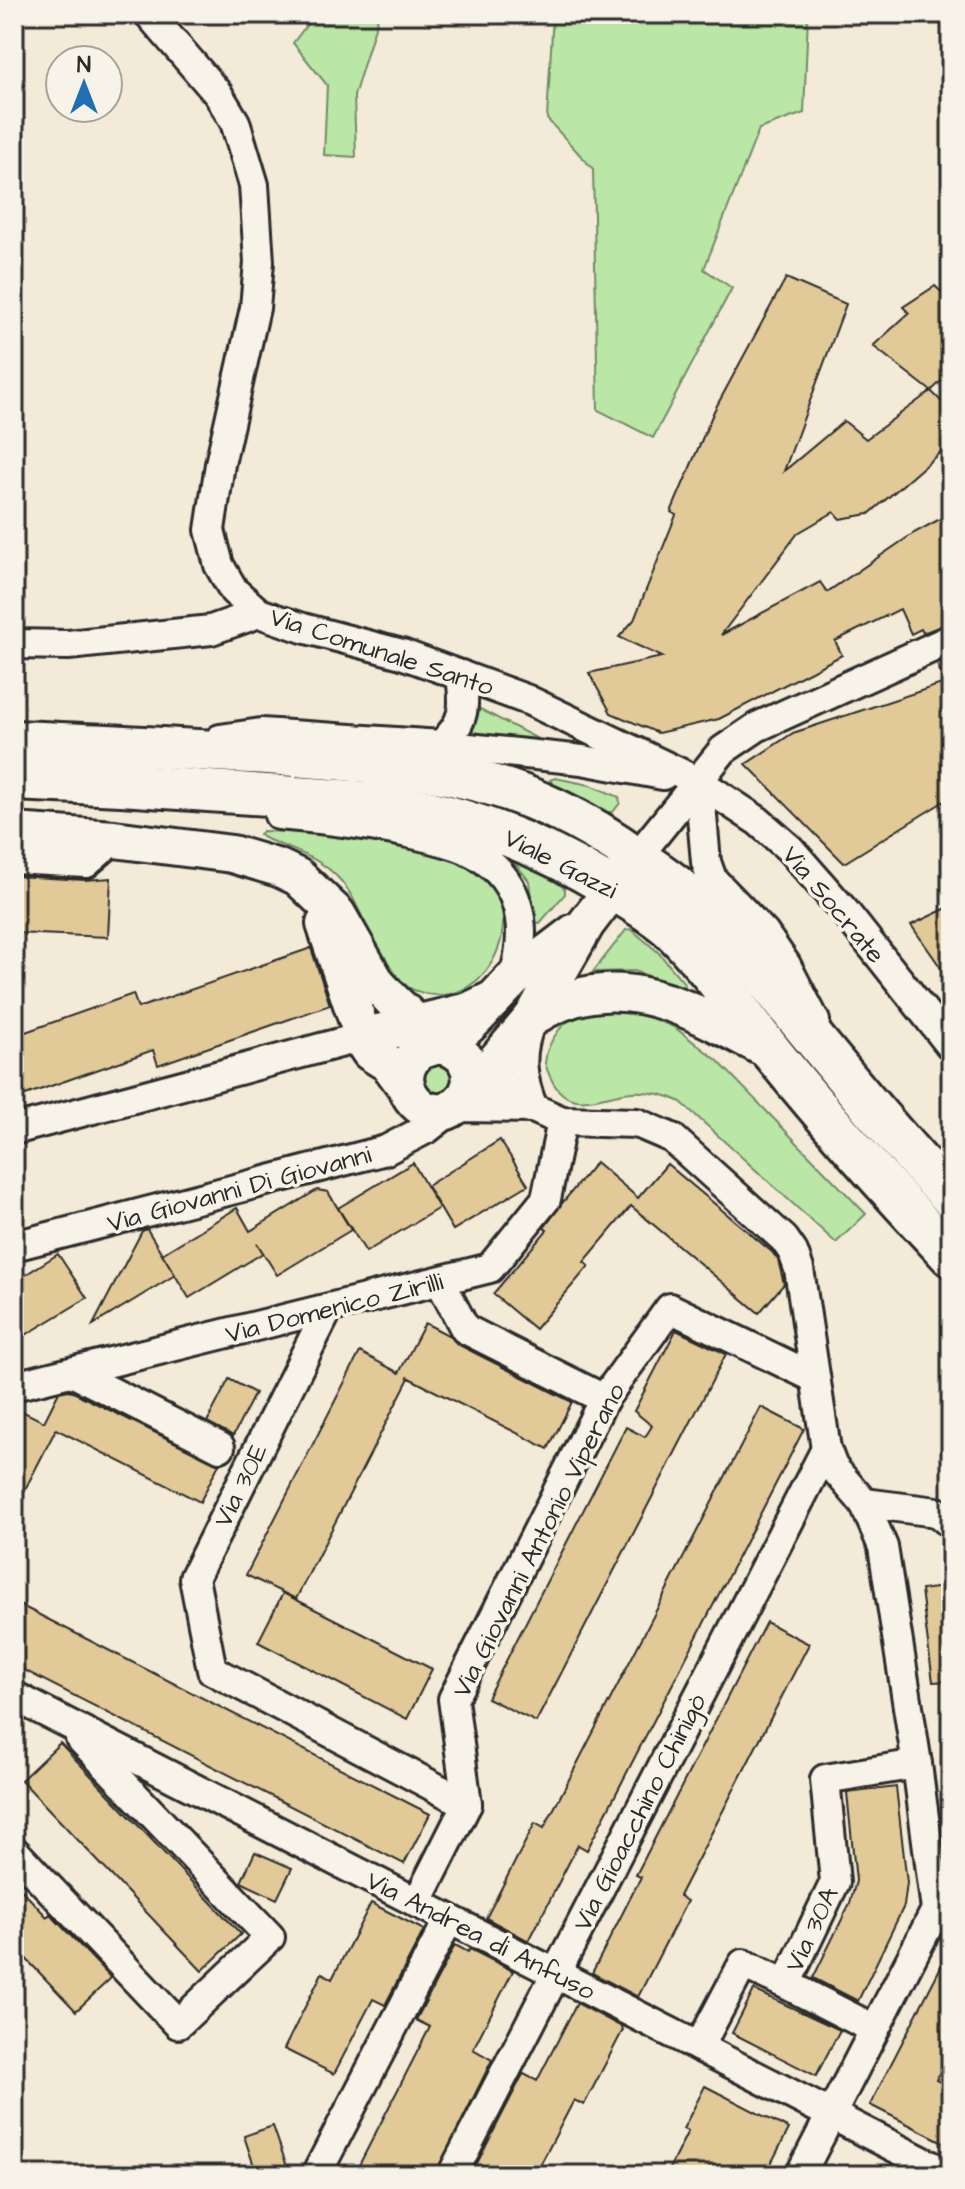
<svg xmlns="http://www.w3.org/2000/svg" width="965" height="2189" font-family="'Architects Daughter',sans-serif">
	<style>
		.green { fill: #bae7a5; stroke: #728968; stroke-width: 2 }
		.building { fill: #e2ca98; stroke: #2b2b2b; stroke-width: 2 }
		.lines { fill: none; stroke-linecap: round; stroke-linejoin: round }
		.minor-casing { stroke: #2b2b2b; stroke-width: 34 }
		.tertiary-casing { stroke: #2b2b2b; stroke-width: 42 }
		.secondary-casing { stroke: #2b2b2b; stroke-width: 46 }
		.minor { stroke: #f7f3e8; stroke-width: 28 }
		.tertiary { stroke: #f7f3e8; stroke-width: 36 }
		.secondary { stroke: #f7f3e8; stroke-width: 40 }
		.labels { text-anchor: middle; stroke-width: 7; stroke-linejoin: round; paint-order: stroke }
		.street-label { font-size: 26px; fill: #2b2b2b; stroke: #f7f3e8 }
	</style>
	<rect width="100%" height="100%" fill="#f3ebd8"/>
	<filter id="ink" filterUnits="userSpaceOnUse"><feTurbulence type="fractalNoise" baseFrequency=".0125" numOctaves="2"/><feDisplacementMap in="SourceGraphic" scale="16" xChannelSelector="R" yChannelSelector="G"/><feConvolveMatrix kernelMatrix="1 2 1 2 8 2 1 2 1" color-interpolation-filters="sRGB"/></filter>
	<g filter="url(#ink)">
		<g class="green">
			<path d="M315,14H379L354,96L356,157L324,155L327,85L293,43Z"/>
			<path d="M553,14H808L804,113L759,129L704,269L732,288L653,438L598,410L593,169L547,119Z"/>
			<path d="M480,709L555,748L471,736Z"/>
			<path d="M555,778L590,785L619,797L620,803L613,812H605L553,785L550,780Z"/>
			<path d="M263,831C301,833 341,832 378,839C394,842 410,847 425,851C441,855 457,858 471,866C539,907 488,1020 414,990C378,976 367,911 341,881C320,856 290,850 262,837L259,834Z"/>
			<path d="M515,857L547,874L565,889V894L540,923L534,922L529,881L512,859Z"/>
			<path d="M631,929L658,952L685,984V989L635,971L593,972L626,930Z"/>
			<path d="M623,1010L641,1014L674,1027L717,1060L866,1214L836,1243L681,1102C665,1094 649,1091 632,1092C593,1096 562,1120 545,1063C547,1041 565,1015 589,1011C600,1009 612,1010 623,1010Z"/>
			<path d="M444,1061L458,1077L449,1095H427L421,1074L424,1068Z"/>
		</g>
		<g class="building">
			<path d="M786,278L846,304L784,471L844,421L866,439L931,391L951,411V443L869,514L840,519L834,512L798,533L721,635L820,582L827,592L914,533L951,513V622L923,633L921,629L911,634L900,609L835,641L842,655L719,719L658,733L611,713L589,673L662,657L619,637L634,620L676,515L671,512L714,411Z"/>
			<path d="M935,286L951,301V372L931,391L873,346L909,313L903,307Z"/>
			<path d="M951,658V797L844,863L746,764L793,733L945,683L937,664Z"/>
			<path d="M14,876L85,880L111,878L108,937L14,933Z"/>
			<path d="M951,906V982L911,925Z"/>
			<path d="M311,948L330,1005L158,1065L153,1050L14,1099V1036L133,994L138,1008Z"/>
			<path d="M500,1140L528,1185L453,1230L427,1186Z"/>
			<path d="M596,1162L638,1198L667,1164L772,1252L778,1260L784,1284L759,1313L631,1206L584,1262L589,1266L535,1329L493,1294L547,1230L544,1228L563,1202Z"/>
			<path d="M413,1163L439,1208L366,1252L338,1208Z"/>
			<path d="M317,1190L328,1192L351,1230L277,1275L257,1243L263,1253L189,1298L162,1254L237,1208L250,1231Z"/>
			<path d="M147,1229L175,1275L93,1325L142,1231Z"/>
			<path d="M58,1254L87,1298L14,1342V1282Z"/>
			<path d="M425,1323L450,1336L457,1344L572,1402L548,1449L407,1377L409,1378L296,1599L246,1575L360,1352L399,1373Z"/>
			<path d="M676,1330L726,1354L536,1722L487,1698L626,1427L645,1437L652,1426L634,1411Z"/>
			<path d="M229,1379L255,1393L233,1436L207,1422Z"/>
			<path d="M69,1390L219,1464L200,1502L56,1429L14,1511V1407L44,1422L59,1392Z"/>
			<path d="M761,1407L804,1429L587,1850L578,1845L529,1941L486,1918L535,1823L544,1828Z"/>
			<path d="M951,1586V1681L933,1682L921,1590Z"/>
			<path d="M283,1593L432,1669L407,1719L258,1642Z"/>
			<path d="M14,1602L430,1814L404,1864L14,1665Z"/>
			<path d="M766,1622L809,1644L679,1896L687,1901L638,1997L592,1973L641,1877L636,1875Z"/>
			<path d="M60,1743L241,1934L202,1971L21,1780Z"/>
			<path d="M896,1787L907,1883L904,1906L858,2001L813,1978L850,1903L856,1881L847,1793Z"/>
			<path d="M255,1852L292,1868L277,1899L241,1882Z"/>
			<path d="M14,1882L47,1917L50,1914L111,1978L76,2011L14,1946Z"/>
			<path d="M371,1903L424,1930L385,2005L373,1999L334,2074L284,2049L322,1973L332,1979Z"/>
			<path d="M455,1945L468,1952L470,1949L513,1971L473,2049L492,2060L435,2175H354L430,2027L416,2020Z"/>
			<path d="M951,1947V2050L936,2080L951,2087V2146L870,2105Z"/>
			<path d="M754,1990L840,2030L816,2076L732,2033Z"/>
			<path d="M577,2003L622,2027L623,2030L584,2105L574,2100L535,2175H471L522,2076L524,2074L537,2081Z"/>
			<path d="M705,2086L789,2129L765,2175H666L688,2131L683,2129Z"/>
			<path d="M273,2126L290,2175H257L244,2136Z"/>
		</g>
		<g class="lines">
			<defs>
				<g id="minor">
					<path d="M149,14L218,94L235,122L254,185L259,262L255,308L220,464L210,530L219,565L234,591L259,613L303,628L402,654L528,700L699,782L758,821L790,849L845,912L951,1046"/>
					<path d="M14,644L68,645L211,630L259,613"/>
					<path d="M220,739L261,733L441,745L582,760L663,775"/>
					<path d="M441,745C466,721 465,707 461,675"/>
					<path d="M699,782L706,862L712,879L764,933L786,965L815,1021"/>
					<path d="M279,815C324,819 369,824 413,834C430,838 450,842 466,849C522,875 530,927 513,979"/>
					<path d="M637,857L723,750L757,727L951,639"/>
					<path d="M14,859L86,863L114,839"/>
					<path d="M530,1024C518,1054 521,1078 533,1108"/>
					<path d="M469,1061L533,1108L562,1121L637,1123L672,1138L784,1239L793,1252L799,1269L826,1449L833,1467L864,1503L883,1547L917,1764L936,1910L800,2175"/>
					<path d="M14,1130L362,1037"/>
					<path d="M14,1246L386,1150L428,1128L455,1107L533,1108"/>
					<path d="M440,1281L465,1329L604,1399"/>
					<path d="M328,1309L194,1578L212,1670L467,1804"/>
					<path d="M72,1372L220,1447"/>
					<path d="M14,1386L490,1268L546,1199L562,1121"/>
					<path d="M864,1503L937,1512L951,1524"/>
					<path d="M14,1696L949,2175"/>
					<path d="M467,1804L453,1699L604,1399L670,1308L815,1378"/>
					<path d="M14,1851L178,2024L270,1937L80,1738"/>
					<path d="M417,1903L467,1804"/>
					<path d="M786,1984L874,2029"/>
					<path d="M699,2047L743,1964L786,1984L835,1882L825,1779L917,1764"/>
					<path d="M316,2175L449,1919"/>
					<path d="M452,2175L826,1449"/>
				</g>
				<g id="tertiary">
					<path d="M14,832L114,839L232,854L279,868L298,877L337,914L377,984L393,1001L439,1045L453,1049L464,1057L470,1070L471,1083L466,1096"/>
					<path d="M325,924L366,1046L370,1052L389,1064L406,1087"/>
					<path d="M494,999C484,1009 475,1021 463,1030C457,1034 450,1039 443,1043C431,1049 420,1047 411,1060C394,1084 418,1119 447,1111C455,1108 460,1102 466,1096L533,1017L586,924L631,865"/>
					<path d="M533,1017C620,962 692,1011 772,1052"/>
					<path d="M362,1037L469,1011L494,999L513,979L575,932"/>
				</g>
				<g id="secondary">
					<path d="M14,741C99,744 183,749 268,754C413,765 518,770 640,860C658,872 678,885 693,900C732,936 764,977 797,1018C847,1079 897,1140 951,1197"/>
					<path d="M14,780L121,785L384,803C466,814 539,844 610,887C630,900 652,912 670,928C709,966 740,1013 774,1055C830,1124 890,1191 951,1256"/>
				</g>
			</defs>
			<use href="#minor" class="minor-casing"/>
			<use href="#tertiary" class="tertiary-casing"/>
			<use href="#secondary" class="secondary-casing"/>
			<use href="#minor" class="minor"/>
			<use href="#tertiary" class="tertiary"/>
			<use href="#secondary" class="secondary"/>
		</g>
	</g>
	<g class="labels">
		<g class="street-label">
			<text transform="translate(382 651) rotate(18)" y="9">Via Comunale Santo</text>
			<text transform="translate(561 863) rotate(27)" y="9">Viale Gazzi</text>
			<text transform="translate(834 904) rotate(50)" y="9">Via Socrate</text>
			<text transform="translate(239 1188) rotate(-15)" y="9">Via Giovanni Di Giovanni</text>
			<text transform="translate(334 1307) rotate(-14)" y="9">Via Domenico Zirilli</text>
			<text transform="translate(240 1485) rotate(-64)" y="9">Via 30E</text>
			<text transform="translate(538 1540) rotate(-63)" y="9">Via Giovanni Antonio Viperano</text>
			<text transform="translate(639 1812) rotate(-63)" y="9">Via Gioacchino Chinigò</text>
			<text transform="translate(811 1929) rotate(-65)" y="9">Via 30A</text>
			<text transform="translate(481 1935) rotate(27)" y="9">Via Andrea di Anfuso</text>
		</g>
	</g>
	<rect width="965" height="2189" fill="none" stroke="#f7f3e8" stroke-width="48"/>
	<rect x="24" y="24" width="917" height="2141" fill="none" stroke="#2b2b2b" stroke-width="3" filter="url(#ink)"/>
	<g transform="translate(84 84)"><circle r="38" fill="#f7f3e8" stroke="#a5a39c" stroke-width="2"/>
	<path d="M0-6L14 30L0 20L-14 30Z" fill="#1f6fb2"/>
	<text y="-12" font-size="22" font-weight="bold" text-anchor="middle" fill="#2b2b2b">N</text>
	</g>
</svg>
